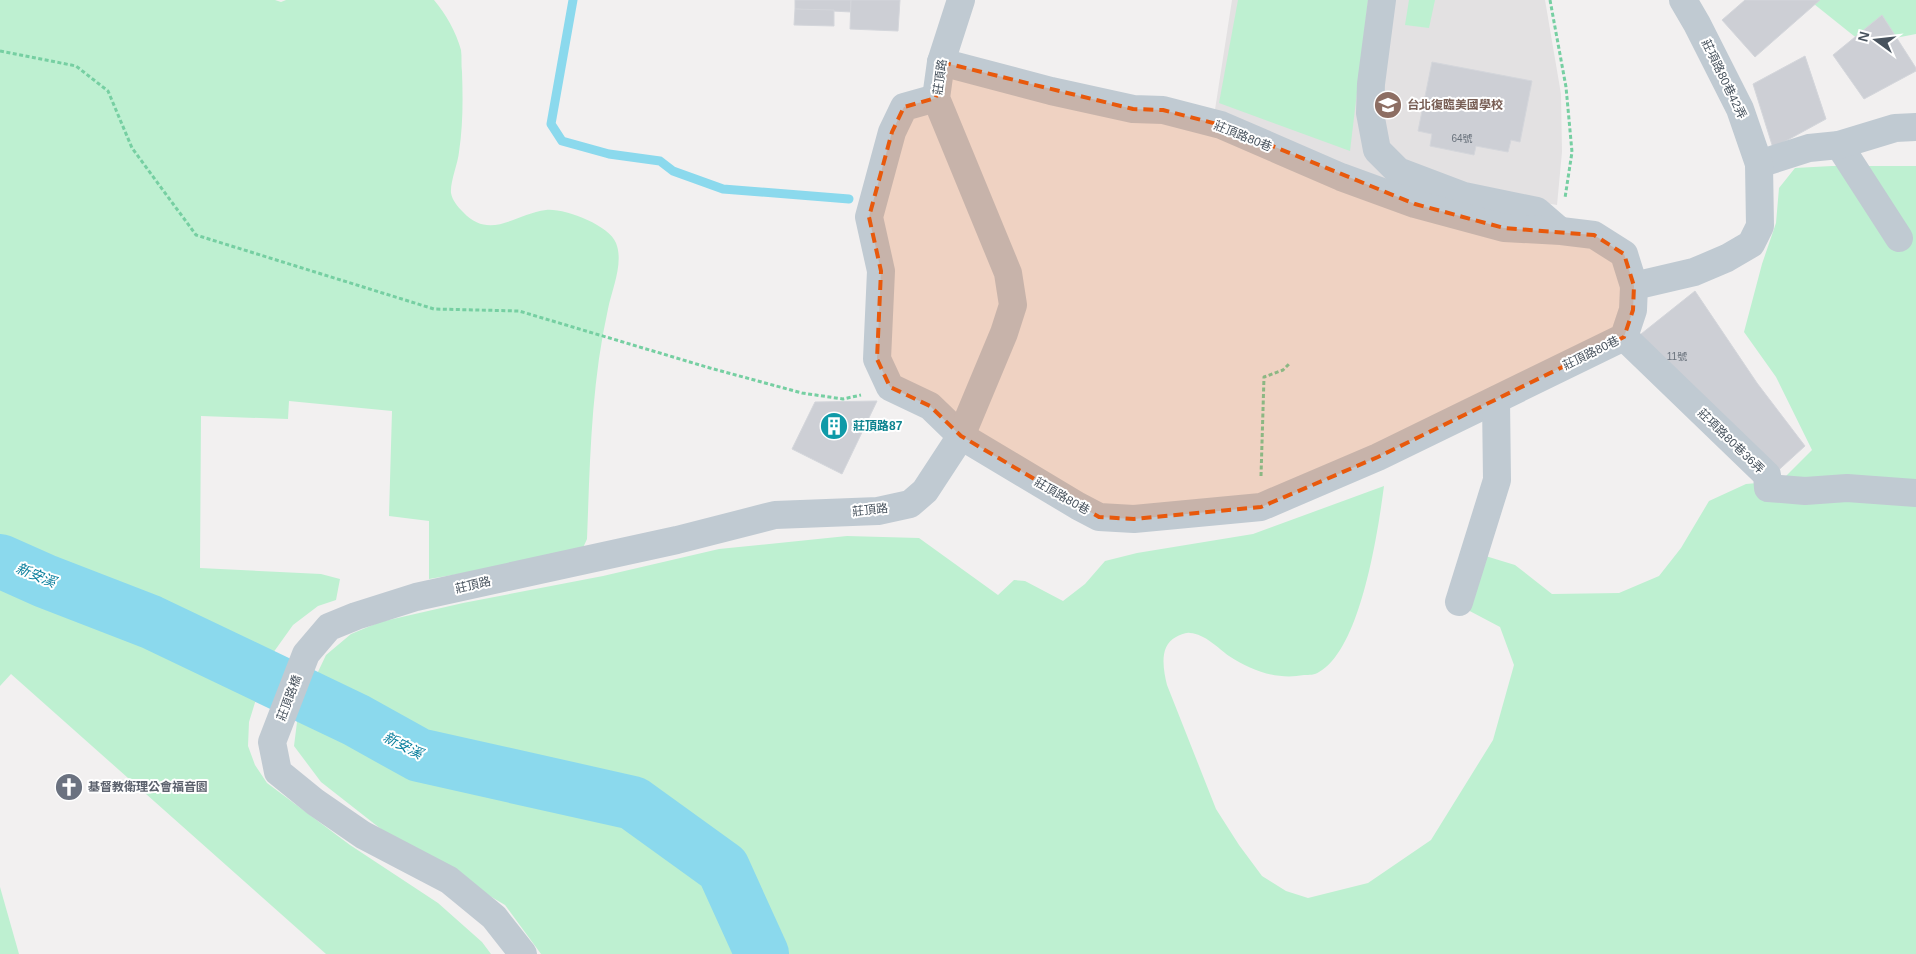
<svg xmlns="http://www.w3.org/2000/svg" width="1916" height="954" font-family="Helvetica,'Noto Sans TC',sans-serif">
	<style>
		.education { fill: #e3e1e2 }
		.green { fill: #bef0d1 }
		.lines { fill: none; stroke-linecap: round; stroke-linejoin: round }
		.stream { stroke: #8bd9ed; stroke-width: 9 }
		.river { stroke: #8bd9ed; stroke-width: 54 }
		.building { fill: #cdcfd5; stroke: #d4d6db }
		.path { stroke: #76cfa2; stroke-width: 3; stroke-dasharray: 4 2.5; stroke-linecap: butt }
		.minor { stroke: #c0cad2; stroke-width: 28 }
		.marked { fill: #e8590c; fill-opacity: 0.2; stroke: #e8590c; stroke-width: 4; stroke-dasharray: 10 6; stroke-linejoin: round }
		.labels { text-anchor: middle; stroke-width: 4; stroke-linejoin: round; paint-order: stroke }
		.number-label { font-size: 10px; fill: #69727c }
		.street-label { font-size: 12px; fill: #48535e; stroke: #fff }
		.education-label { font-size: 12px; font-weight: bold; fill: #785e54; stroke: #fff; text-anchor: start }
		.culture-label { font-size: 12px; font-weight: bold; fill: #0d838f; stroke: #fff; text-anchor: start }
		.worship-label { font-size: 12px; font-weight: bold; fill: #5b616d; stroke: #fff; text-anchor: start }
		.water-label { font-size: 14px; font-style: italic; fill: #0c809e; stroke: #fff }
	</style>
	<rect width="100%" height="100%" fill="#f2f0f0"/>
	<path class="education" d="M1232,0H1545L1561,94L1562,152L1557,205L1539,202L1466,210L1214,116Z"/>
	<g class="green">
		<path d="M0,0H275L281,2L286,0H434C446,14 456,32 461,50C462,57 461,65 462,72C463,99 463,126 459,152C458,163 450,182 451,193C452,200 458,207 463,212C490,241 515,214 546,210C564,208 609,225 616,243C624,263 612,289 608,309C591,385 590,463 587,539L582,550L529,562L429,579V521L389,516L392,411L289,401L288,419L201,416L200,568L321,574L340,579L336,600L318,606L293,625L268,660L249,722L248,746L255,765L267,783L350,845L438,903L482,942L491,954H326L11,674L0,686Z"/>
		<path d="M1238,0H1368L1350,151L1219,103Z"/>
		<path d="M1409,0H1435L1429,28L1405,25Z"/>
		<path d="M1809,0H1916V34L1864,44Z"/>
		<path d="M1832,166H1916V954H541L505,905L395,840L321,782L294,746L298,714L326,655L351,634L380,622L463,603L603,576L719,549L847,536L919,538L998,595L1014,580L1025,581L1063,601L1085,584L1105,561L1137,553L1253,534L1384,486C1378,531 1361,649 1319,672C1315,675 1309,675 1304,675C1277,680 1252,671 1229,656C1218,648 1205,634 1190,633C1186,632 1180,635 1176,637C1159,646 1163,668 1167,685L1216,809L1239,845L1262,876L1286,891L1308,898L1368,883L1431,840L1493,740L1514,665L1500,627L1464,608L1479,554L1515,565L1552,594L1619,593L1659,576L1681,548L1709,501L1746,484L1781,481L1812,450L1776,377L1744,332L1762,264L1776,223L1779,188L1795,168Z"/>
		<path d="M0,887L19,954H0Z"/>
	</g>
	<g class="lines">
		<path class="stream" d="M573,0L551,124L562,141L609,154L660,161L673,171L723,189L849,199"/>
		<path class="river" d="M0,561L45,581L151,622L356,720L419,755L633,803L723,868L762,954"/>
	</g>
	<g class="building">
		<path d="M795,0H851V12L795,9Z"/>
		<path d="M851,0H900L898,31L850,29Z"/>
		<path d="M1745,0H1820L1755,57L1722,20Z"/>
		<path d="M795,9L834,10V26L794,25Z"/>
		<path d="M1882,15L1916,68V71L1864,99L1833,55Z"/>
		<path d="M1805,56L1826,119L1773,148L1753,84Z"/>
		<path d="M1432,62L1532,81L1520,142L1511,140L1508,152L1476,146L1474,155L1430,146L1432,134L1418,131Z"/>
		<path d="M1695,291L1757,383L1805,446L1771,477L1636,338Z"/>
		<path d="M877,401L842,474L792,449L815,402Z"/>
	</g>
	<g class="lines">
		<g class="path">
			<path d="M1550,0L1566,87L1572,152L1565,198"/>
			<path d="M0,51L76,66L108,91L132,148L196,235L434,309L519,311L710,368L802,393L843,399L861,395"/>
			<path d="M1261,476L1264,377L1283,370L1289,364"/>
		</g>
		<g class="minor">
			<path d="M1382,0L1371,84L1370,113L1377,150L1398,171L1464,196L1537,211L1559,230"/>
			<path d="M936,98L904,107L892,132L869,217L881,271L877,359L890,387L930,406L961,436L1078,506L1099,517L1134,519L1261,507L1378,457L1624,337L1633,310L1634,286L1624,254L1594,235L1561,231L1504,228L1415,204L1341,177L1221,125L1163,110L1133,109L1051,91L941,62"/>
			<path d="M1839,145L1899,238"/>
			<path d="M1759,164L1809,148L1839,145L1895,128L1916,127"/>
			<path d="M1634,286L1694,272L1727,258L1751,244L1760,226L1759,164L1740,109L1697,24L1683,0"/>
			<path d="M1624,337L1767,475L1768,488L1805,491L1847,488L1916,493"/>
			<path d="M1459,602L1497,480L1496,400"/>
			<path d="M523,954L494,917L449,880L363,835L315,802L278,772L272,742L306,654L329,627L356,616L416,597L677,540L775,515L878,511L910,504L925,491L961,436L1004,333L1013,305L1008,273L936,98L941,62L961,0"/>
		</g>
	</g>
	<path class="marked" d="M941,62L1133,109L1163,110L1221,125L1415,204L1504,228L1594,235L1624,254L1634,286L1633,310L1624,337L1378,457L1261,507L1134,519L1099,517L961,436L930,406L890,387L877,359L881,271L869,217L892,132L904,107L936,98Z"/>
	<defs>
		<symbol id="school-disc" viewBox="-11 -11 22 22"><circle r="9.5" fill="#8d6e63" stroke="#fff"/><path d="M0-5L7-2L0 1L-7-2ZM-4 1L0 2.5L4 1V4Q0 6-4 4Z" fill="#fff"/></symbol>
		<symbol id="building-disc" viewBox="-11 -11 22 22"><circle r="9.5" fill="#0f9aa8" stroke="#fff"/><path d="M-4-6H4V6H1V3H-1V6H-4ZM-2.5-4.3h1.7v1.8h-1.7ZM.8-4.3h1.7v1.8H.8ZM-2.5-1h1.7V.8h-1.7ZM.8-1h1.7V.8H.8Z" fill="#fff"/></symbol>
		<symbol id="church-disc" viewBox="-11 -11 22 22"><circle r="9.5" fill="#6b7280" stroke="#fff"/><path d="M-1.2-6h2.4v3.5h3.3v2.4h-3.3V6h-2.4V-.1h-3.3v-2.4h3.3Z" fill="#fff"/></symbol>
	</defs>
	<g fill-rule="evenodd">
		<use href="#school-disc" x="1372" y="89" width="32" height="32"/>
		<use href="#building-disc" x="818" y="410" width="32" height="32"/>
		<use href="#church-disc" x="53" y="771" width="32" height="32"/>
	</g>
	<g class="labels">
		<g class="number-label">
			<text x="1462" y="142">64號</text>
			<text x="1677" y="360">11號</text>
		</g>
		<g class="street-label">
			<text transform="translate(940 77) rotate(-82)" y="4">莊頂路</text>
			<text transform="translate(1724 79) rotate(64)" y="4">莊項路80巷42弄</text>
			<text transform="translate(1243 136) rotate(22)" y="4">莊頂路80巷</text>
			<text transform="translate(1591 353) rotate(-26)" y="4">莊頂路80巷</text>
			<text transform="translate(1731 441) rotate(44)" y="4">莊項路80巷36弄</text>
			<text transform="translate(1062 496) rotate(30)" y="4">莊頂路80巷</text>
			<text transform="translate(870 510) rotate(-6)" y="4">莊頂路</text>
			<text transform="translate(473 585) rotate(-13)" y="4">莊頂路</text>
			<text transform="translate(289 698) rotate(-69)" y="4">莊頂路橋</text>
		</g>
		<g class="education-label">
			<text x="1407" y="109">台北復臨美國學校</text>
		</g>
		<g class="culture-label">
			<text x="853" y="430">莊頂路87</text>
		</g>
		<g class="worship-label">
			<text x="88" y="791">基督教衛理公會福音園</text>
		</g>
		<g class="water-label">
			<text transform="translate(36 575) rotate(22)" y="5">新安溪</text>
			<text transform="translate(403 745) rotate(27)" y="5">新安溪</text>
		</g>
	</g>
	<g transform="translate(1876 40) rotate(285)" stroke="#ffffff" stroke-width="4" paint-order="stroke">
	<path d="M0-4L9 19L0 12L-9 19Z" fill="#48535e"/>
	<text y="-8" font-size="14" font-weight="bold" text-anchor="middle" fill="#48535e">N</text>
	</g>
</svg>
